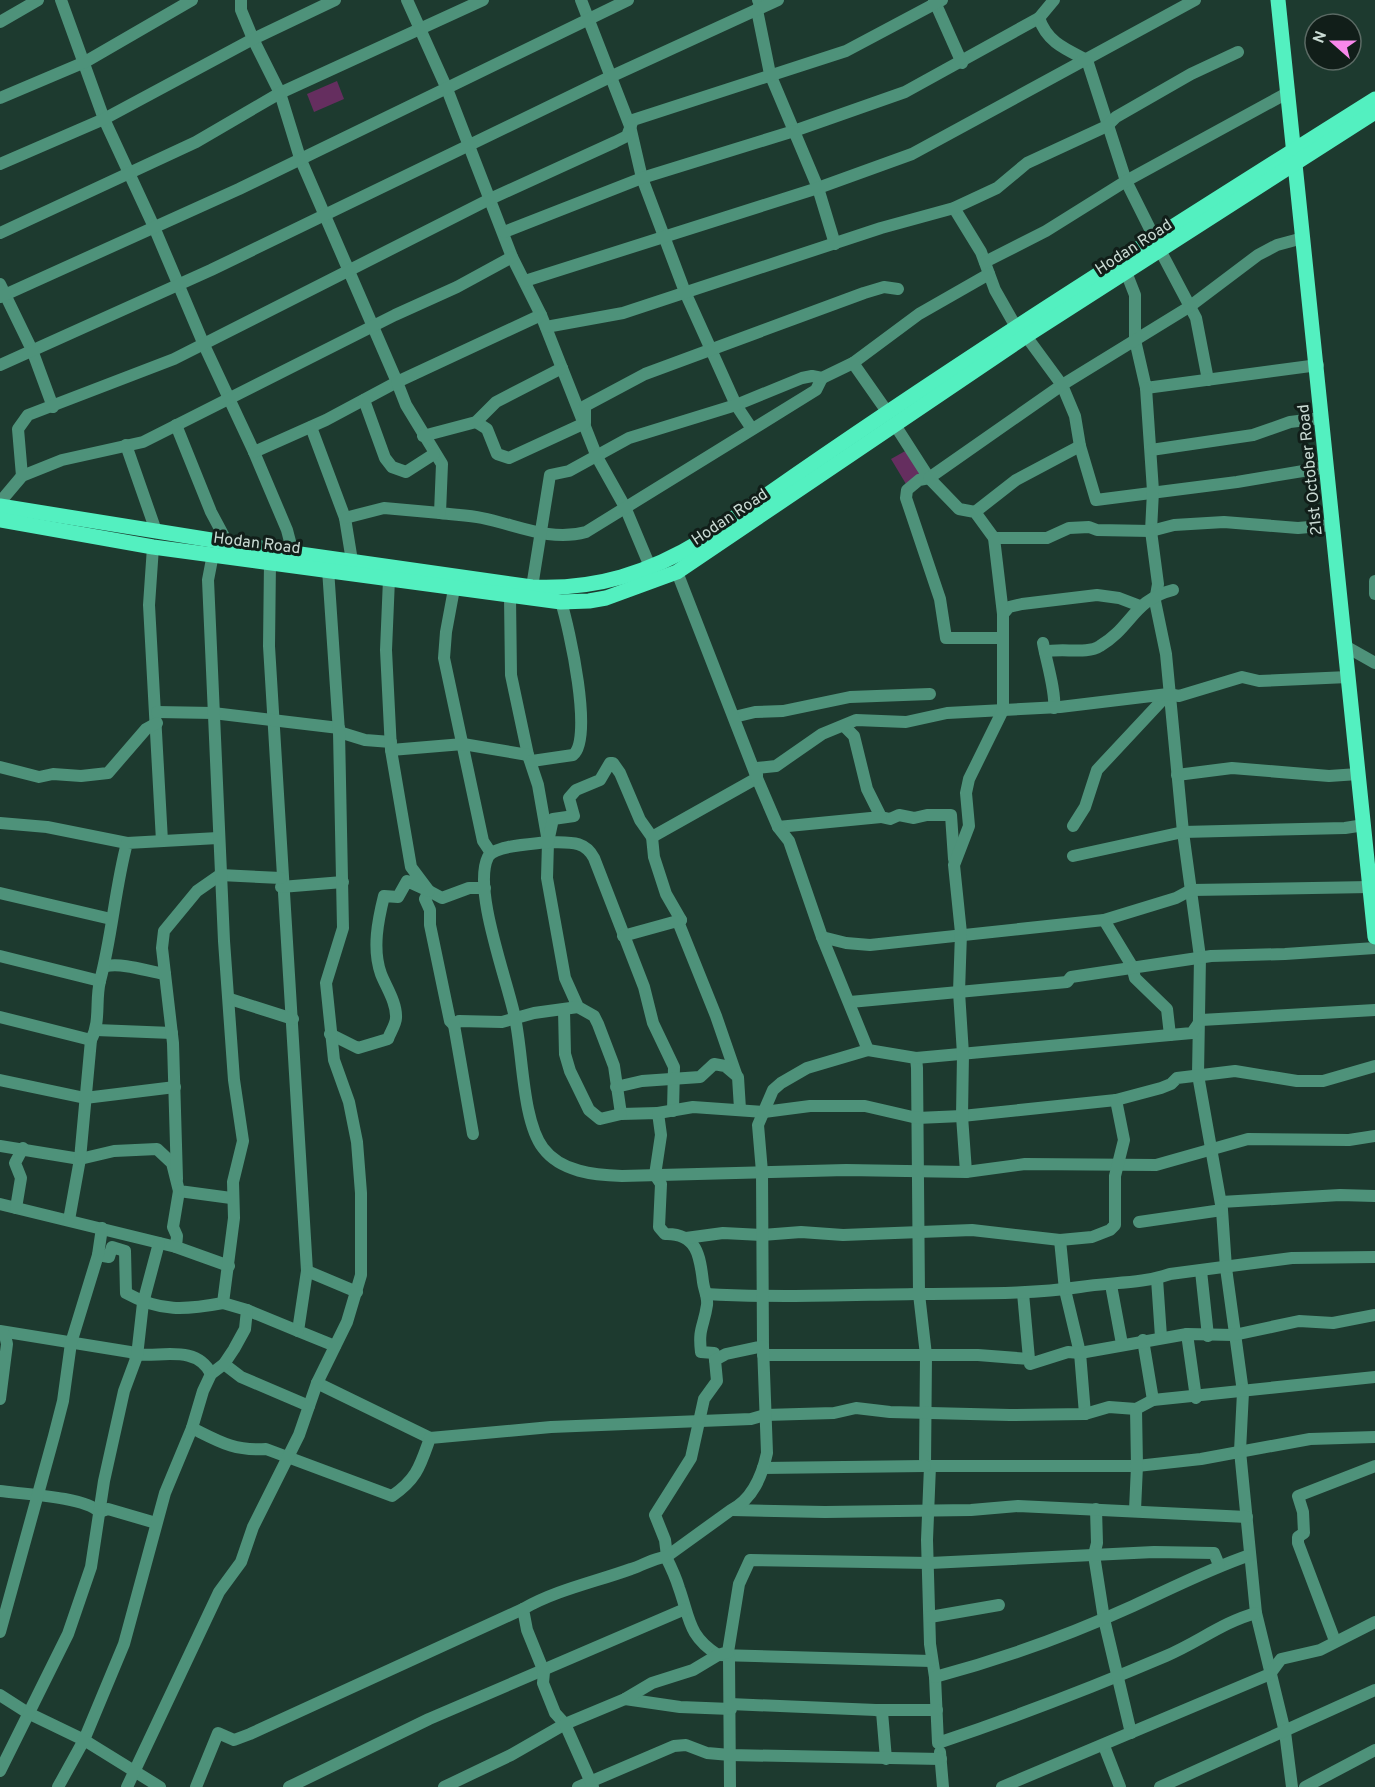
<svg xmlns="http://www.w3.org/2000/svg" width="1375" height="1787" font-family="Overpass,sans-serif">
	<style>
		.green { fill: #652e5f }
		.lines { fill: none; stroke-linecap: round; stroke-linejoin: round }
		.minor { stroke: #4e927a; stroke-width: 12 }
		.major { stroke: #53f0c0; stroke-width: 15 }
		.labels { text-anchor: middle; stroke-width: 6; stroke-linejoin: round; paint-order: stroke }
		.street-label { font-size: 16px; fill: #cadbd4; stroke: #111e19 }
	</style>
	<rect width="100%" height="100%" fill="#1d3a2f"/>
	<g class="green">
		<path d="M337,81L344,99L314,112L307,94Z"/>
		<path d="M907,450L922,475L906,484L891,459Z"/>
	</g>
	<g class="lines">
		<g class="minor">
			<path d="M61,0L104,119L154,227L204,345L254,452L287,530L293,553"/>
			<path d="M241,0V10L253,39L280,93L300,158L397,382L326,420L254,452"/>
			<path d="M407,0L447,89L512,257L541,315L597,457L625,507L651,569"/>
			<path d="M581,0L630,126L642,178L685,292L736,405L752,429"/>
			<path d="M758,0L760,4L757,10L770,74L794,131L905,92L1039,18"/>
			<path d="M934,0L962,63"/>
			<path d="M1054,0L1039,18C1047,42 1065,49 1087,60L1126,181L1154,237"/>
			<path d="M0,22L38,0"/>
			<path d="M0,98L85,62L192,0"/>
			<path d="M0,164L104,119L253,39L335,0"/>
			<path d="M954,208L981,252L995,290L1016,327"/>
			<path d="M504,232L642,178L794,131L818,188L835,244"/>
			<path d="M0,233L196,142L280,93L483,0"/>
			<path d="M1160,250L1196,318L1208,380"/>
			<path d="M985,262L1046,231L1126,181L1289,92"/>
			<path d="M1126,272L1135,295V340L1146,388L1318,365"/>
			<path d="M525,281L818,188L912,154L1195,0"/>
			<path d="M0,284L32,350L53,407"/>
			<path d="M0,297L239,189L628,0"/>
			<path d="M541,315L397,382L406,405L442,464L440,513C454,515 468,515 482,518C517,525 550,542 586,532L816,390L822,378"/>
			<path d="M546,327L623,313L881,228L954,208L997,188L1027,163L1107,126L1116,117L1191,74L1238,52"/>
			<path d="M1026,336L1062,385L1075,416L1080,446L1096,500L1237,482L1327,467"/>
			<path d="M853,363L919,314L989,274"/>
			<path d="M0,365L211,270L610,77L778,0"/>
			<path d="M1146,388L1153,491L1151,531L1158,584L1155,601L1166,654L1183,832L1200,957L1198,1075L1222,1210L1226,1268L1243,1392L1240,1451L1256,1613L1285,1732L1292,1787"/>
			<path d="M364,400L385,458L392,467L406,472L434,454"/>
			<path d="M476,422L487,429L497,454L509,458L585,423V406L645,374L864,293L884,287L898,289"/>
			<path d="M176,425L211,512L227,542"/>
			<path d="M895,425L929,478L919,480L907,490L906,498L940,599L946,638H1002"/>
			<path d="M311,427L345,518L352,561"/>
			<path d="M423,436L476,422L496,402L562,368"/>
			<path d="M126,445L156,531"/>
			<path d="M1151,450L1253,435L1290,422L1322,418"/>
			<path d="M22,476L18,429L28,415L174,359L490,199L615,142L627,136L633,120L846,51L942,0"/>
			<path d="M0,502L22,476L62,460L143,442L395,315L457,287L512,257"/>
			<path d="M975,512L1016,480L1080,446"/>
			<path d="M345,518L384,508L440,513"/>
			<path d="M994,538H1047L1069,528L1089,527L1097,530L1151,531L1174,525L1224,522L1298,528L1333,525"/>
			<path d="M153,547L149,605L162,841"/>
			<path d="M270,562L269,646L307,1271L298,1331L335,1346"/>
			<path d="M1375,581V594"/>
			<path d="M532,587L550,475L569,471L629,438L736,405L802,378L812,376L822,378L853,363L888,413"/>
			<path d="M454,589L446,632L444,658L483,841L491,853"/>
			<path d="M510,597L511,675L528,755L538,785L548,842L547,878L565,978L578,1007L594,1016L598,1024L614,1066L621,1114L658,1113L661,1135L655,1175L661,1184L659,1227L665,1234C697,1233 700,1256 703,1282C704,1290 708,1297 707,1305C704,1326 698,1328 701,1352L714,1353L715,1360"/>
			<path d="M1003,614L1009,607L1022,604L1097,595L1119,598L1140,606"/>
			<path d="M1043,643C1046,660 1056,692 1054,708"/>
			<path d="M1345,646L1375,663"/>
			<path d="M1045,652C1061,647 1086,655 1100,646C1132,627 1133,600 1173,590"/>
			<path d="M157,712L213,713L339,728"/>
			<path d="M734,717L755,712L783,711L850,697L930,694"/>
			<path d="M845,727L854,736L867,789L881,817L890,819L899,815L914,818L927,815H951L954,859"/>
			<path d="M339,732L365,740L391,742"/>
			<path d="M391,750L463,744L528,755"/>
			<path d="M532,761L573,755C594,739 569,627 561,602"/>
			<path d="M0,767L39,777L53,774L81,776L108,773L146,729L157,723"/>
			<path d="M1177,775L1232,768L1329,776L1358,774"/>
			<path d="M0,823L47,827L127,843"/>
			<path d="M1073,826L1085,807L1097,770L1168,694"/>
			<path d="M778,827L881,817"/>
			<path d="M652,837L757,778V768L776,766L822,734L856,720L906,722L947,713L1060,707L1168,694L1179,696L1242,677L1259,681L1348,677"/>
			<path d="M548,842C567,843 584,839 594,858L644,987L653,1023L674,1067L673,1111"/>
			<path d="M1073,856L1183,832L1345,828L1364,825"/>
			<path d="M281,887L343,882"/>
			<path d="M485,888H469L442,898L429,891L425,899L430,910V925L450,1021L454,1025L459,1021L502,1022L534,1013L578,1007"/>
			<path d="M0,893L111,919"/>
			<path d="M681,920L666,894L654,857L652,837L640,820L620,773L613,763H610L600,780L576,790L569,798L574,816L553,819L548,842C535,844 494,845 488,857C472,889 508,982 515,1018C523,1053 522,1120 543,1148C561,1172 594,1175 622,1176L846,1170L966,1172L1025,1164L1156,1165L1248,1139L1349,1140L1375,1136"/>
			<path d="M1104,920L1132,966L1135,978L1167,1009L1170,1035"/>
			<path d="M623,936L681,920L679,924L716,1016L736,1074"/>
			<path d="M822,937L846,943L870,945L1104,920L1176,898L1191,890L1370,887"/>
			<path d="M0,956L100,981"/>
			<path d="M106,966C125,963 146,971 165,974"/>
			<path d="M230,999L293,1019"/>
			<path d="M850,1002L1067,982L1071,977L1211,956L1285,954L1375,948"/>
			<path d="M564,1010L565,1054L570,1071L589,1110L600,1119L621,1114"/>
			<path d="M0,1017L91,1040"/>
			<path d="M454,1025L473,1134"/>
			<path d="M96,1030L172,1033"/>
			<path d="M330,1034L358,1048L388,1039C390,1033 396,1024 396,1018C397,1003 386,987 381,974C372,949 378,920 384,896L398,897L407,881L429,891L411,867L391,750L386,650L389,579"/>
			<path d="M868,1050L916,1058L917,1068L919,1294L926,1355L925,1466H930L927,1540L930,1644L935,1677L938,1743C1015,1717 1091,1688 1166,1656C1197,1643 1223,1622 1256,1613"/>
			<path d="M916,1058L1192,1033L1201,1020L1375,1010"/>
			<path d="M0,1080L85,1098L175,1087"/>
			<path d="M616,1087L642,1081L700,1077L714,1064L725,1066L738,1077L740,1109"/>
			<path d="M658,1113L693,1107L764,1112L810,1106H865L917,1118L962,1116L1116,1100L1161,1088L1171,1084L1177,1078L1235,1071L1297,1081H1323L1375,1066"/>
			<path d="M0,1146L80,1159L114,1151L157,1149L172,1163L179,1191L231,1198"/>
			<path d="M966,1172L962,1116L963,1054L959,992L961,933L954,865L969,826L966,793L969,779L1003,710V614L994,538L975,512L959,509L929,478L1062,385L1189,307L1258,255L1277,245L1303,238"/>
			<path d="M177,1179L173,1043L162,948L164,931L197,891L220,875L281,878"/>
			<path d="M179,1191L173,1227L177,1236L176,1247L229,1266"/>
			<path d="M1221,1202L1340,1195L1375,1196"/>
			<path d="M0,1204L176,1247"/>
			<path d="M16,1208L21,1178L15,1163L23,1148"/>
			<path d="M69,1220L80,1159L91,1040C101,1021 95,1001 100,981C112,936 115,888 127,843L218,838"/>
			<path d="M1139,1222L1222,1210"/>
			<path d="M686,1238L723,1233L762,1235L801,1232L843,1235L972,1230L1060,1240L1092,1237L1110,1230L1115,1225V1176L1124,1140L1116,1100"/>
			<path d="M1060,1240L1065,1290L1080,1353L1085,1414"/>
			<path d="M98,1255L109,1257L112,1247L125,1251L126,1293C160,1312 185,1310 223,1303"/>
			<path d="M307,1271L357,1292"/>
			<path d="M1201,1271L1208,1336"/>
			<path d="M1157,1279L1161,1337"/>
			<path d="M1111,1285L1122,1344"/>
			<path d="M1023,1293L1029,1359"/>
			<path d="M706,1294C776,1298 846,1295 916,1294C971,1293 1025,1295 1080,1287C1110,1282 1141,1284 1170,1274L1292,1258L1375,1257"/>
			<path d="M247,1310L298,1331"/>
			<path d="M0,1331L130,1352C148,1362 195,1340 211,1374"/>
			<path d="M0,1332L5,1335L7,1344L0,1399"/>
			<path d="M1187,1334L1196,1398"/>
			<path d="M1143,1340L1153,1400"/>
			<path d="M763,1355H978L1029,1359L1030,1364L1068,1352L1080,1353L1187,1334L1234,1335L1299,1321L1333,1323L1375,1315"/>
			<path d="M224,1364L241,1377L309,1406"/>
			<path d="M317,1383L430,1438"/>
			<path d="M192,1428C220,1442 234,1451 266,1449L392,1496C417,1479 420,1466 430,1438L551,1427L751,1419L765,1415L834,1413L856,1408L890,1412L1010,1415L1085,1414L1109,1407L1136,1409L1153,1400L1375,1377"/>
			<path d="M930,1466H1137L1201,1459L1310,1439L1375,1437"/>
			<path d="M763,1468L925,1466"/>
			<path d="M0,1491C22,1494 86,1497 99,1512L108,1509L156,1523"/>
			<path d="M1096,1509L1097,1543L1094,1555L1104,1619L1131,1733"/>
			<path d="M732,1510L825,1512L971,1510L1018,1506L1247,1517"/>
			<path d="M1135,1510L1137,1466L1136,1409"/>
			<path d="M667,1556L665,1540L655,1515L691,1458L704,1399L717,1381L715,1360L726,1354L763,1346L762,1172L758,1125L773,1090L781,1083L807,1068L868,1050L822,937L789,841L778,827L757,778L677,572"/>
			<path d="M666,1557C671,1567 676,1578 679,1588C690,1619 688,1636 718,1655L931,1661"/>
			<path d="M930,1617L999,1605"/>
			<path d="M0,1632L54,1436L63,1401L71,1343L98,1255L102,1228"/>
			<path d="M1335,1641L1298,1543V1537L1304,1533L1303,1512L1298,1496L1375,1466"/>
			<path d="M729,1657L730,1787"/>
			<path d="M935,1677C1003,1659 1069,1635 1133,1606C1172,1588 1209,1569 1250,1555"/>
			<path d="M0,1695L28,1713L84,1740L160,1787"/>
			<path d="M625,1699L680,1707L731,1709"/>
			<path d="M730,1704L876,1710L882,1712L886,1759"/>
			<path d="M876,1710H937"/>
			<path d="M1104,1746L1120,1787"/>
			<path d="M940,1752L943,1787"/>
			<path d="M0,1771L68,1634L91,1567L104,1481L124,1391L137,1356L143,1303L159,1243"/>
			<path d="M58,1787L84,1740L124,1644L165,1493L192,1428L203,1391L211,1374L224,1364L234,1349L245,1329L247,1310L223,1303L234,1218L233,1182L243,1141L234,1080L224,941L208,580L213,554"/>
			<path d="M127,1787L219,1592L241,1562L253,1527L299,1435L317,1383L347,1322L361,1275V1193L357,1142L349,1102L334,1060L326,983L343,928L339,732L328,569"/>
			<path d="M196,1787L218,1733L234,1740L250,1734L523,1609"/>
			<path d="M289,1787L429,1719L685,1609"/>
			<path d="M444,1787L511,1755L565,1724L555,1713L543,1683L544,1672L527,1630L523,1609C556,1590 595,1582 631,1569C644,1565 653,1558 666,1557L731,1510C753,1499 762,1476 767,1453L763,1346"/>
			<path d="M578,1787L674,1746L686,1745L707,1753L730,1755L941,1759"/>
			<path d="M593,1787L565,1724L625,1699L652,1683L693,1670L718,1655L728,1652L739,1584L750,1560L930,1563L1154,1552L1214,1553L1219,1565"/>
			<path d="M1002,1787L1270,1674L1281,1659L1320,1650L1375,1622"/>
			<path d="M1160,1787L1375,1690"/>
			<path d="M1305,1787L1375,1750"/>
		</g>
		<g class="major">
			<path d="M1278,0L1375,937"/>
			<path d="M0,506L293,553L532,587C596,590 649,573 703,540C921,384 1148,242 1375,99"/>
			<path d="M0,520L153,547L561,602L589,601L606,598L677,572L1026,336L1375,112"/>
		</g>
	</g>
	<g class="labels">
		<g class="street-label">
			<text transform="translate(1133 246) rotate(-33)" y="6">Hodan Road</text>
			<text transform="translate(1309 470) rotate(-96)" y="6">21st October Road</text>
			<text transform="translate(729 516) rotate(-34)" y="6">Hodan Road</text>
			<text transform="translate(257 542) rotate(7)" y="6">Hodan Road</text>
		</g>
	</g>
	<g transform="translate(1333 42) rotate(291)"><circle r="28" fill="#111e19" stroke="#5b6a64" stroke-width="1.5"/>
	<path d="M0-4.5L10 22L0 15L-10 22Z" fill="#f888eb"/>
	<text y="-9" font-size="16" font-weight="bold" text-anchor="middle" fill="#cadbd4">N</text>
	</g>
</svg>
